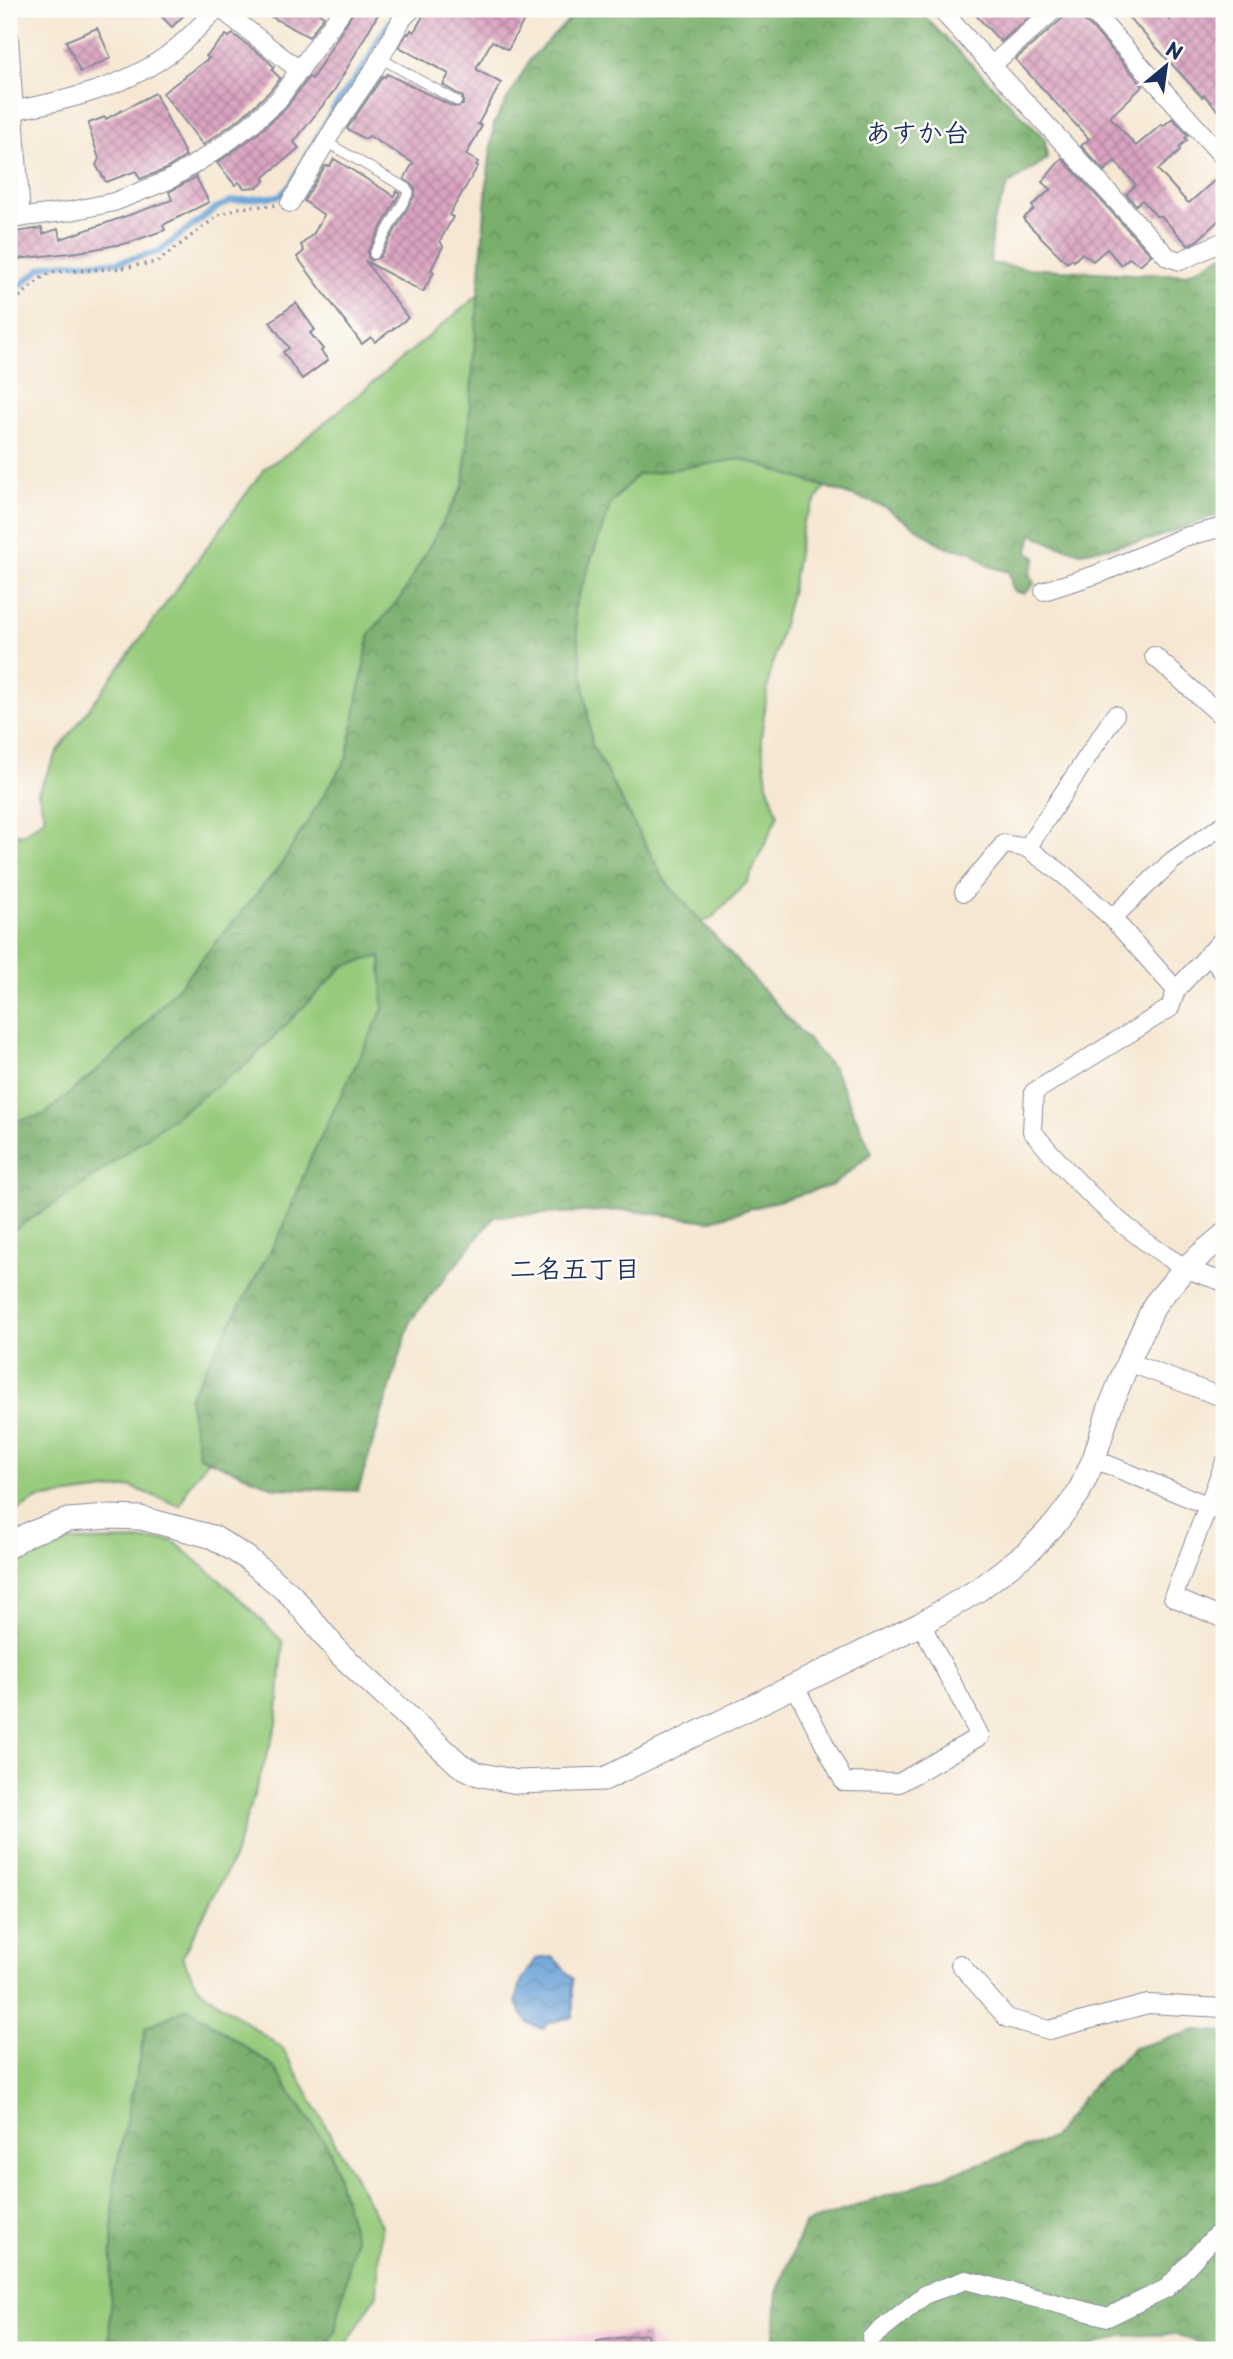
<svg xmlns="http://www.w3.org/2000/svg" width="1233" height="2359" font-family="'Playpen Sans','Klee One',sans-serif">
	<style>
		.built { fill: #f5cfdb }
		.green { fill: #97cb7c; stroke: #597d6d; stroke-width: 2 }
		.forest { fill: url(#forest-crowns); stroke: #4a6f65; stroke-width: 2 }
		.water { fill: url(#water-waves); stroke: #42689a; stroke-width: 2 }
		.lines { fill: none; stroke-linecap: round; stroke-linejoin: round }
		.stream { stroke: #68a1d7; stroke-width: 6 }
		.building { fill: url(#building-cross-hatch) }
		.service-casing { stroke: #888b98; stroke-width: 11 }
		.minor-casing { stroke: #888b98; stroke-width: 20 }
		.tertiary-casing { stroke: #888b98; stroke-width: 25 }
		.path { stroke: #888b98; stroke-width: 3.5; stroke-dasharray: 2 5; stroke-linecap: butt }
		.service { stroke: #fff; stroke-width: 9 }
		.minor { stroke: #fff; stroke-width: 18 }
		.tertiary { stroke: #fff; stroke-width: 23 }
		.labels { text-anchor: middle; stroke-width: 5; stroke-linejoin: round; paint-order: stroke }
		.neighbourhood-label { font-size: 26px; font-weight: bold; fill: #1b2f5e; stroke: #fdfcf7 }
	</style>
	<defs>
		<pattern id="forest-crowns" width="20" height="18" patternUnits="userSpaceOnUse" patternTransform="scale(1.75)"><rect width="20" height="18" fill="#79af6c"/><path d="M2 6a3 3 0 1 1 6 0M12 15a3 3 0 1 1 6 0" fill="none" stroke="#628f5c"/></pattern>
		<pattern id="water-waves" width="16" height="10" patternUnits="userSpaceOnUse" patternTransform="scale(1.75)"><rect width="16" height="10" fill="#68a1d7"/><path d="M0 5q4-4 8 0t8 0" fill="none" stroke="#5584b2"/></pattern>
		<pattern id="building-cross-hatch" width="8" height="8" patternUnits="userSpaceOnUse" patternTransform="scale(1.75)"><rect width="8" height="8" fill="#dba3c1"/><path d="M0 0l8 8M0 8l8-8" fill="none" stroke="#b185a0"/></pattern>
	</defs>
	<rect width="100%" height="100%" fill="#fdfcf7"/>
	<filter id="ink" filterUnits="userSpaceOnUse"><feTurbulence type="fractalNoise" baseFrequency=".0143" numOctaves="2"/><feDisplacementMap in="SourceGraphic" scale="14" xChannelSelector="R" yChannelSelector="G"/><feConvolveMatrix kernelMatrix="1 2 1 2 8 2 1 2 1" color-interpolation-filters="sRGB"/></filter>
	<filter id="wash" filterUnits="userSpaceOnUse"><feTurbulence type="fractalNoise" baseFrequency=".00686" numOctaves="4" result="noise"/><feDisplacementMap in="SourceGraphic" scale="28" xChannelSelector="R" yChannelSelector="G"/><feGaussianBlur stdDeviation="1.57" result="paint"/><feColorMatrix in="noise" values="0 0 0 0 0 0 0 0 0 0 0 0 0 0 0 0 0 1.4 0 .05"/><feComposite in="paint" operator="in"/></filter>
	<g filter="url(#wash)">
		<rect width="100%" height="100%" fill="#f6e7d2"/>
		<path class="built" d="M647,2330L666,2350H481L509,2340Z"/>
		<g class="green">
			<path d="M541,243L856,438L803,521L792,589L769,679L761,737L767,783L778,815L748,881L711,919L667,928L225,1438L189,1485L180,1506L131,1487L37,1499L9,1516V833L22,835L45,818L38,792L58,751L265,468L288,453Z"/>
			<path d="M172,1540L229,1588L283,1642L277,1724L233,1859L182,1957L198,1988L283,2049L381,2225L377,2294L343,2350H9V1567L71,1541Z"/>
		</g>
		<g class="forest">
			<path d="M574,9H917L1045,139L1047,159L1008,185L993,222L990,263L1025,268L1132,274H1187L1224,255V515L1211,517L1153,539L1081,552L1052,544L1032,533L1028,552L1036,558L1030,573L1034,584L1024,594L1013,591L1009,572L989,566L971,551L947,548L883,506L741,459L637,475L611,503L574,609L592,745L665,881L834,1069L872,1153L833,1185L708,1221L627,1210L495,1216L411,1320L358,1491L276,1488L199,1456L189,1398L283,1228L310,1159L383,1009L381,956L344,966L249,1062L70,1194L9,1233V1122L44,1115L124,1047L185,979L280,866L347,757L370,633L401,597L464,484L487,183L494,123L531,58L573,16Z"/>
			<path d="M188,2008L272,2065L330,2150L355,2238L335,2332L325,2350H109L114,2179L146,2027Z"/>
			<path d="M1197,2030L1224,2032V2350H1217L1175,2334L1121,2336L1080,2350H773L777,2293L804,2224L1051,2139L1091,2087L1134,2048Z"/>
		</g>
		<path class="water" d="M553,1957L573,1979V2017L548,2023L543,2029L528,2023L516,2002L521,1982L536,1959Z"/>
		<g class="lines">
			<path class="stream" d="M9,295L40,269L49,265L64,263L118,262L158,252L216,208L231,201L280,196L291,184L333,109L367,62L378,39L399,9"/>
		</g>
		<g id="blocks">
			<g class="building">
				<path d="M154,9H190L172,27Z"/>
				<path d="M257,9H312L324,16L309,37Z"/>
				<path d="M355,9H381L334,91L294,142L299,148L264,177L265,181L258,187L244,188L239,182L235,185L217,163L256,135L286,108L309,77L312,79Z"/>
				<path d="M427,9H530L508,50L492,41L477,67V70L501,83L478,124L482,126L466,155L478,162L476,165L478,166L449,215L453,217L440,241L443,246L431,270L434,272L423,292L365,261L408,318L375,342L371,337L362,344L297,257L304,251L301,245L314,233L324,215L304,201L325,166H330L334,159L394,196L396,191L400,193L368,251V257L371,260L380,257L415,195V188L404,179L413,163L369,136L365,139L347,129L383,76L385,77L387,74L454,107L463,105V97L443,85L449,74L399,47L407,33L409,34L411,30L414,32Z"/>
				<path d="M970,9H1038L1001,42Z"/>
				<path d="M1066,9H1072L1096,32L1143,86L1110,117L1136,146L1162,124L1163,126L1173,118L1188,135L1185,138L1187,140L1179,147L1180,149L1179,152L1158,170L1186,201L1189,203L1224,172V215L1198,240L1188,245L1161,216H1156L1142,200L1136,205L1126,194L1136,185L1115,161L1104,171L1081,146L1089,139L1017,61L1016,59L1063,18Z"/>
				<path d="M1121,9H1160L1170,20L1182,9H1224V60L1216,68L1224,77V117L1204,95L1202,97Z"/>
				<path d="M97,28L111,58L80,72L66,41Z"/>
				<path d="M233,34L265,58L274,67L272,70L280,78L269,92L242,117L203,145L163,93L209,58L206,56L226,35L229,37Z"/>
				<path d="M155,93L186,156L164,170L140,179L136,171L106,182L96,165L99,159L89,127V123L105,117L106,119Z"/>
				<path d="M1062,158L1151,255L1140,265L1129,258L1121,265L1107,249L1093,261L1082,253L1074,261L1072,259L1067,263L1024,220V218L1034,209L1032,206L1051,189L1042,182Z"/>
				<path d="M196,177L209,202L163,225L165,230L128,243L78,252L9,260V233L42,228L43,234L58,229L61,239L172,200L169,192Z"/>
				<path d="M296,303L315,330L310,333L323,349L321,351L328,360L302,379L283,352L289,348L270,322Z"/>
				<path d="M647,2334L649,2350H598L597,2341Z"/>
			</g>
		</g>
	</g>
	<g filter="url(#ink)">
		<use href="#blocks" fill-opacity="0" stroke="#888b98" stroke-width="2"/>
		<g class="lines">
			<defs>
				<g id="service">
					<path d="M380,58L457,101"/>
					<path d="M326,142L406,188L409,192L374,254"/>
				</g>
				<g id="minor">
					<path d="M221,9L300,71"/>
					<path d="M940,9L1168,257L1180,261L1224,241"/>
					<path d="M1090,9L1224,158"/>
					<path d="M9,37L21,218"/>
					<path d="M992,65L1055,9"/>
					<path d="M9,111C62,102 122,88 166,56C185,43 200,25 217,9"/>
					<path d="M290,203L336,125L373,71L402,19L412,9"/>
					<path d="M9,219L71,211L114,202L169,180L212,153L249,126L278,100L343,9"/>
					<path d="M1044,591L1101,573L1184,537L1224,527"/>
					<path d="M1154,656L1224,718"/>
					<path d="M1115,715L1027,848L1064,875L1112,918L1176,990L1224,938"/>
					<path d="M964,892L1004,844L1027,848"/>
					<path d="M1112,918L1172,861L1224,824"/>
					<path d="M1208,954L1224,973"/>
					<path d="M1176,990L1170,1008L1034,1092L1032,1131C1075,1183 1125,1233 1184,1267C1196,1274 1211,1277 1224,1282"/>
					<path d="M1128,1362L1224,1398"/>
					<path d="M1094,1459L1224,1512"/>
					<path d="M1224,1464L1173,1597L1224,1619"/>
					<path d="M795,1686L844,1782L899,1783L980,1736L921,1624"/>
					<path d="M960,1964L1007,2018L1049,2030L1148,2004L1224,2008"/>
					<path d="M871,2338L926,2294L966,2280L1108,2317L1167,2288L1215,2236L1224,2231"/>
				</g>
				<path id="tertiary" d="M9,1546L28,1534L68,1520L109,1517L141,1518L213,1537L247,1558L291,1595L340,1654L460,1765L478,1774L517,1782L604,1779L921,1624L978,1590L1029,1551L1056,1523L1078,1494L1094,1459L1109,1410L1128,1362L1155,1304L1185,1268L1224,1235"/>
			</defs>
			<use href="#service" class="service-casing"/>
			<use href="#minor" class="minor-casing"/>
			<use href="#tertiary" class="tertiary-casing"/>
			<path class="path" d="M9,306L45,275L55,272L122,268L157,262L219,215L238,208L275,205"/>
			<use href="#service" class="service"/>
			<use href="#minor" class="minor"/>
			<use href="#tertiary" class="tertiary"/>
		</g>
	</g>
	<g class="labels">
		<g class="neighbourhood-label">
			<text x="917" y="142">あすか台</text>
			<text x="575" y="1278">二名五丁目</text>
		</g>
	</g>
	<rect width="1233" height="2359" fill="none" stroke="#fdfcf7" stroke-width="35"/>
	<g transform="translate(1166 66) rotate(29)" stroke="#fdfcf7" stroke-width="5" paint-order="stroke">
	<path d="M0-5L12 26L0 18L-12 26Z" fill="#1b2f5e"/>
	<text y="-10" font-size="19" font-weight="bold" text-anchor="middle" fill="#1b2f5e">N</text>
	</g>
</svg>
